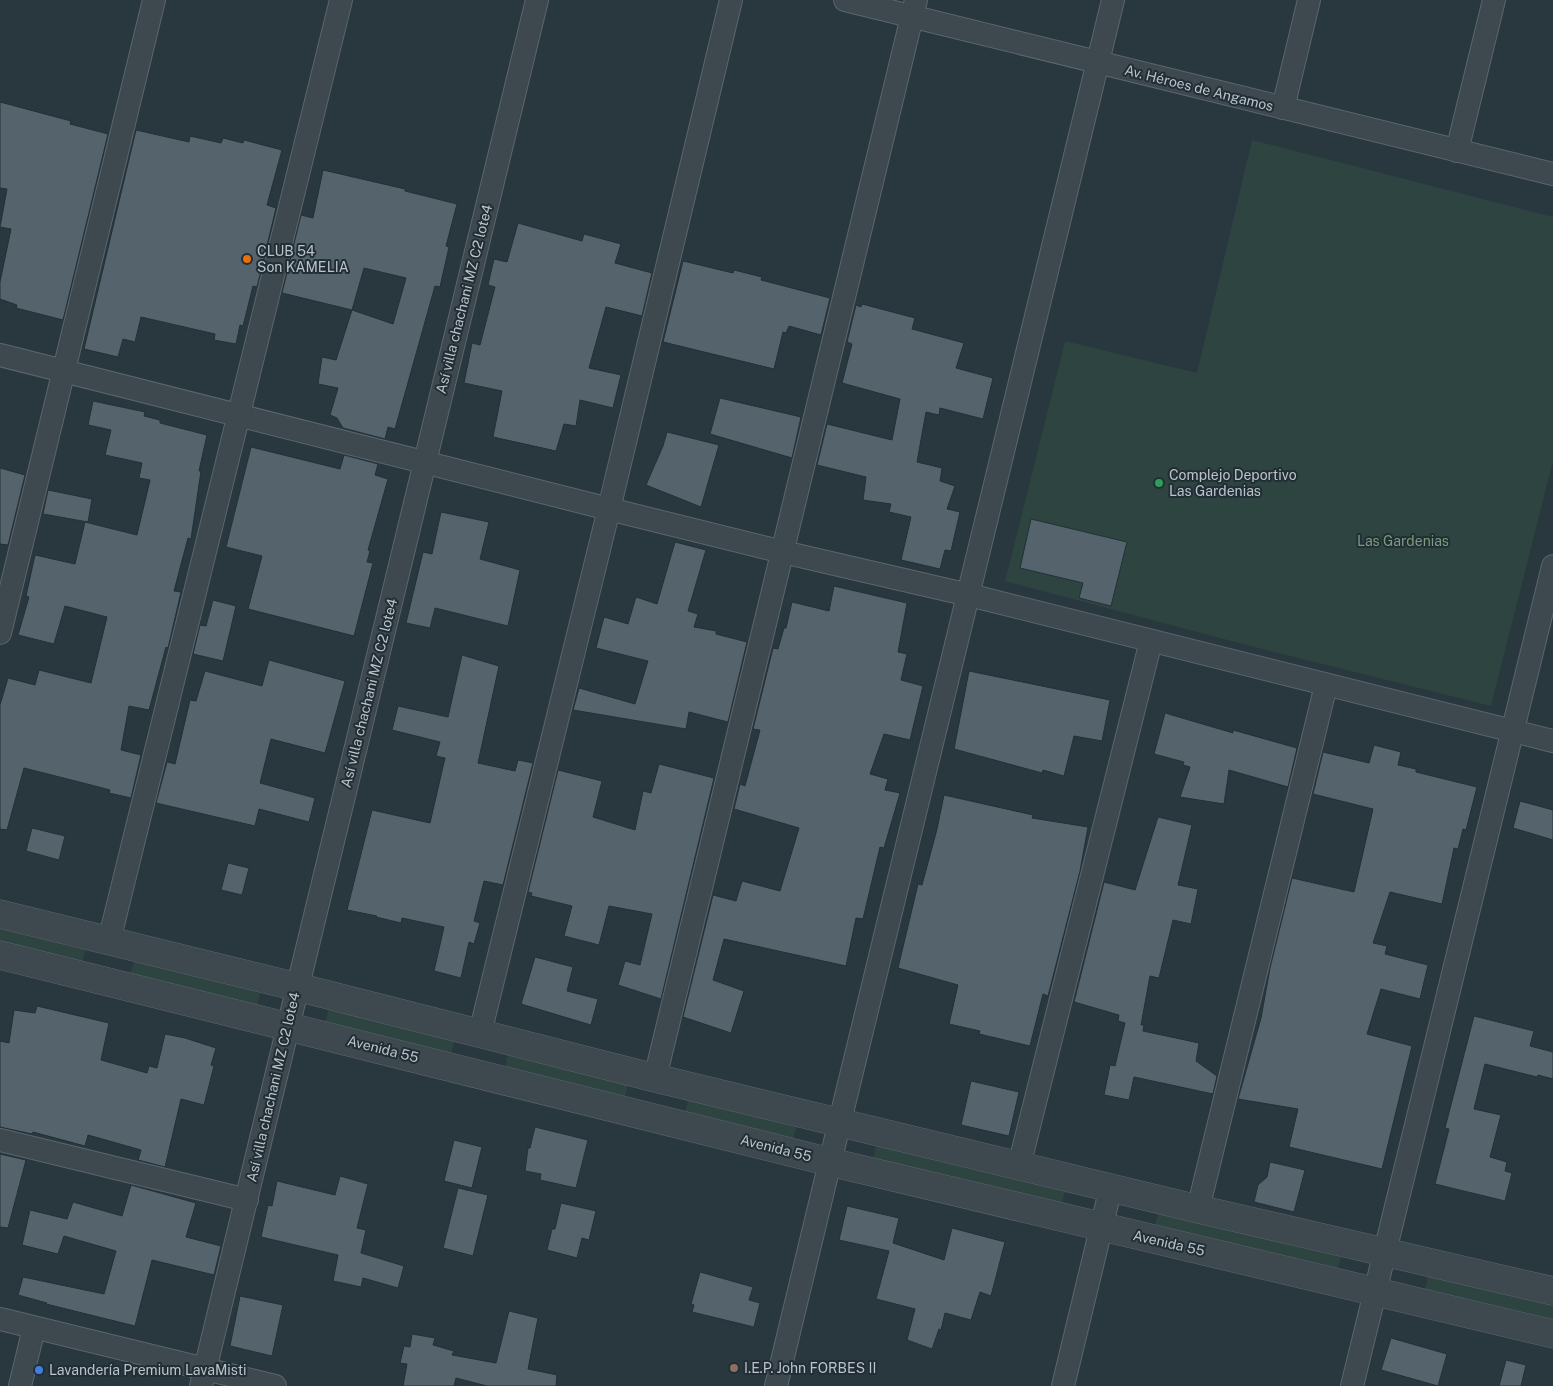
<svg xmlns="http://www.w3.org/2000/svg" width="1553" height="1386" font-family="'Public Sans',sans-serif">
	<style>
		.green { fill: #2e4440 }
		.building { fill: #55646c; stroke: #243037; fill-rule: evenodd }
		.lines { fill: none; stroke-linecap: round; stroke-linejoin: round }
		.minor-casing { stroke: #5b666d; stroke-width: 24 }
		.tertiary-casing { stroke: #5b666d; stroke-width: 29 }
		.minor { stroke: #3d484f; stroke-width: 22 }
		.tertiary { stroke: #3d484f; stroke-width: 28 }
		.food-dot { fill: #e8710a; stroke: #222e35; stroke-width: 2 }
		.leisure-dot { fill: #2e9e5b; stroke: #222e35; stroke-width: 2 }
		.education-dot { fill: #8d6e63; stroke: #222e35; stroke-width: 2 }
		.shop-dot { fill: #3f7fe0; stroke: #222e35; stroke-width: 2 }
		.labels { text-anchor: middle; stroke-width: 4; stroke-linejoin: round; paint-order: stroke }
		.street-label { font-size: 14px; fill: #bac3ca; stroke: #222e35 }
		.poi-label { font-size: 14px; fill: #bac3ca; stroke: #222e35; text-anchor: start }
		.park-label { font-size: 14px; fill: #7a9d7b; stroke: #222e35 }
	</style>
	<rect width="100%" height="100%" fill="#29373f"/>
	<g class="green">
		<path d="M1252,140L1553,217V461L1491,706L1250,646L1005,581L1065,341L1197,373Z"/>
		<path d="M0,929L85,950L82,963L0,942Z"/>
		<path d="M134,961L260,993L257,1006L130,975Z"/>
		<path d="M329,1009L454,1041L451,1055L325,1022Z"/>
		<path d="M508,1055L628,1085L625,1098L504,1068Z"/>
		<path d="M688,1100L796,1127L793,1140L685,1113Z"/>
		<path d="M876,1146L1065,1192L1062,1203L873,1158Z"/>
		<path d="M1158,1214L1341,1257L1338,1268L1155,1225Z"/>
		<path d="M1428,1276L1553,1306V1319L1425,1289Z"/>
	</g>
	<g class="building">
		<path d="M0,102L71,121L70,124L108,134L63,320L16,308L17,305L0,299V282L11,229L0,227L7,189L0,188Z"/>
		<path d="M136,130L189,142L190,136L221,143L223,138L243,143L244,140L282,150L267,205L276,208L257,287L253,286L243,326L240,325L236,344L214,340L215,334L141,317L135,342L123,339L118,357L84,349Z"/>
		<path d="M323,170L405,189V191L457,204L446,246L449,247L440,287L435,286L395,429L388,427L385,439L343,428L337,418L330,415L338,388L318,384L322,357L336,360L352,310L282,293L301,215L313,218ZM364,268L406,278L393,324L352,310Z"/>
		<path d="M518,223L582,241L584,234L621,244L615,263L652,273L642,316L606,307L589,368L621,375L613,408L580,400L576,426L564,424L556,451L493,437L502,391L464,383L472,343L480,345L495,287L488,285L494,259L507,262Z"/>
		<path d="M683,261L733,273L734,270L762,277L761,280L830,298L821,335L789,326L786,333L783,332L774,369L663,342Z"/>
		<path d="M862,304L915,318L912,329L964,343L956,368L993,378L983,419L940,408L939,415L926,412L917,462L942,468L940,481L955,486L947,509L960,512L951,551L945,550L940,569L901,560L911,517L889,512L891,504L863,500L866,477L817,465L827,424L892,440L900,399L842,383L852,344L847,342L856,305L861,307Z"/>
		<path d="M720,398L801,417L792,458L710,434Z"/>
		<path d="M93,401L145,412L144,416L160,420V423L207,435L199,471H201L191,539L188,538L174,591L181,592L168,648L166,647L149,710L129,706L121,750L141,755L131,798L109,793L110,790L95,786L24,768L7,830L0,829V705L8,678L35,685L39,670L91,683L107,617L65,606L54,644L18,635L29,597L26,596L35,555L75,564L85,522L137,535L150,480L139,478L142,463L105,455L111,430L88,425Z"/>
		<path d="M667,432L719,445L701,507L646,485L663,446Z"/>
		<path d="M251,447L340,469L344,455L378,464L375,475L388,479L368,550L370,551L367,562L373,563L354,636L248,609L262,556L226,547Z"/>
		<path d="M0,468L25,475L8,545L0,544Z"/>
		<path d="M48,490L92,499L88,522L43,514Z"/>
		<path d="M441,512L489,522L480,559L520,570L508,626L435,608L430,628L406,623L423,552L432,554Z"/>
		<path d="M1031,519L1127,542L1111,606L1079,598L1083,583L1020,568Z"/>
		<path d="M675,542L706,550L688,611L698,614L694,627L716,631V634L747,642L728,722L689,712L686,729L573,710L579,688L635,704L648,661L596,648L604,617L628,624L636,597L657,604Z"/>
		<path d="M834,586L907,603L898,652L907,654L901,680L923,686L910,740L884,734L870,774L888,779L885,790L900,793L884,848L880,847L863,919L856,918L846,966L724,939L713,980L744,991L731,1033L683,1017L713,895L736,901L742,881L780,891L799,828L734,809L740,784L745,786L760,730L753,729L773,648L778,649L784,628H786L792,602L829,611Z"/>
		<path d="M213,600L236,606L223,661L193,654L200,625L206,626Z"/>
		<path d="M462,655L499,666L478,763L515,771L518,760L533,763L503,885L484,881L474,921L480,923L474,944L469,942L461,978L434,971L444,927L402,918L401,923L376,917L377,916L347,910L372,810L430,823L445,758L436,756L440,742L392,730L398,706L448,717Z"/>
		<path d="M269,660L345,681L325,753L271,739L260,783L315,798L309,822L259,809L255,826L156,803L167,762L175,764L190,700L196,701L205,671L262,686Z"/>
		<path d="M969,671L1110,700L1102,741L1074,736L1064,776L1043,770L1042,773L954,749Z"/>
		<path d="M1165,713L1233,733V730L1297,748L1288,787L1229,770L1224,804L1180,797L1190,767L1183,765L1184,762L1154,754Z"/>
		<path d="M1374,745L1401,752L1398,765L1416,769V772L1477,787L1466,830L1463,829L1458,849L1454,848L1442,904L1390,892L1373,943L1387,946L1385,954L1428,965L1420,999L1381,989L1367,1034L1412,1046L1382,1169L1289,1147L1298,1109L1238,1099L1261,1018L1270,968L1292,878L1354,892L1373,809L1313,794L1323,752L1369,763Z"/>
		<path d="M659,764L714,778L661,999L618,985L625,961L640,965L652,914L609,906L599,945L564,936L572,906L531,896L532,893L528,892L558,770L602,781L593,817L635,830L643,791L651,793Z"/>
		<path d="M944,795L1033,815L1032,818L1088,827L1080,871L1048,996L1043,994L1030,1046L979,1034L980,1031L949,1024L958,985L898,968L918,884L922,885L937,829Z"/>
		<path d="M1520,801L1553,810V840L1513,828Z"/>
		<path d="M1158,817L1192,825L1178,885L1198,889L1191,924L1173,920L1159,978L1150,976L1141,1025H1144L1143,1031L1199,1043L1196,1061L1217,1076L1213,1094L1134,1077L1129,1100L1104,1095L1110,1065L1115,1066L1125,1023L1118,1021L1119,1015L1074,1002L1104,882L1135,890Z"/>
		<path d="M32,828L65,836L59,860L26,851Z"/>
		<path d="M228,863L249,868L242,895L221,890Z"/>
		<path d="M535,957L573,967L567,991L598,999L591,1025L521,1004Z"/>
		<path d="M37,1006L109,1023L101,1060L147,1073L149,1066L157,1068L165,1034L185,1038L216,1048L211,1065L214,1066L204,1105L181,1099L165,1167L138,1160L141,1150L88,1135L85,1146L33,1132L32,1134L0,1127V1041L9,1043L14,1010L35,1013Z"/>
		<path d="M1474,1016L1534,1031L1530,1046L1553,1052V1079L1538,1075L1537,1077L1485,1064L1474,1109L1501,1115L1490,1157L1507,1162L1505,1171L1512,1173L1505,1201L1435,1184L1449,1129L1445,1128Z"/>
		<path d="M971,1081L1019,1092L1009,1136L961,1125Z"/>
		<path d="M535,1127L588,1140L576,1188L540,1180L541,1174L525,1171L528,1148H530Z"/>
		<path d="M454,1140L482,1147L472,1188L444,1181Z"/>
		<path d="M0,1154L26,1160L8,1228L0,1227Z"/>
		<path d="M1270,1162L1305,1170L1294,1212L1254,1202L1258,1185L1267,1177Z"/>
		<path d="M340,1176L368,1184L357,1228L366,1230L361,1253L404,1266L398,1288L363,1278L361,1287L333,1281L338,1255L261,1237L268,1205L272,1206L277,1181L335,1195Z"/>
		<path d="M131,1185L196,1203L186,1237L221,1246L214,1275L152,1260L135,1326L46,1304L47,1303L18,1295L23,1277L104,1294L116,1251L64,1236L58,1254L22,1245L30,1210L67,1219L73,1202L122,1216Z"/>
		<path d="M458,1188L488,1195L473,1256L443,1248Z"/>
		<path d="M561,1203L596,1211L589,1240L582,1238L577,1258L547,1250L552,1229H555Z"/>
		<path d="M847,1206L899,1218L893,1243L944,1260L952,1228L1005,1242L991,1296L980,1292L971,1320L945,1313L941,1330L939,1329L932,1349L907,1340L915,1309L876,1299L889,1251L839,1240Z"/>
		<path d="M700,1272L753,1287L749,1300L760,1303L754,1327L692,1312L694,1305L691,1304Z"/>
		<path d="M240,1296L283,1305L272,1356L230,1346Z"/>
		<path d="M509,1311L538,1318L528,1369L557,1375L556,1386H487L456,1378L454,1386H403L407,1364L400,1363L404,1346L410,1347L412,1334L435,1338L433,1345L454,1351L452,1355L496,1363Z"/>
		<path d="M1391,1338L1447,1354L1438,1386L1381,1370Z"/>
		<path d="M1506,1360L1526,1365L1521,1386H1499Z"/>
	</g>
	<g class="lines">
		<defs>
			<g id="minor">
				<path d="M845,0L1553,174"/>
				<path d="M1283,108L1309,0"/>
				<path d="M1457,151L1494,0"/>
				<path d="M0,355L609,509L783,552L969,595L1553,741"/>
				<path d="M0,633L154,0"/>
				<path d="M109,941L341,0"/>
				<path d="M480,1033L609,509L731,0"/>
				<path d="M655,1078L916,0"/>
				<path d="M0,1140L247,1200"/>
				<path d="M1019,1166L1151,641"/>
				<path d="M1198,1209L1326,685"/>
				<path d="M0,1319L275,1386"/>
				<path d="M20,1386L34,1328"/>
				<path d="M201,1386L537,0"/>
				<path d="M776,1386L830,1162L1113,0"/>
				<path d="M1063,1386L1111,1187"/>
				<path d="M1352,1386L1553,566"/>
			</g>
			<g id="tertiary">
				<path d="M0,914L297,987L655,1078L1198,1209L1553,1291"/>
				<path d="M0,955L830,1162L1553,1334"/>
			</g>
		</defs>
		<use href="#minor" class="minor-casing"/>
		<use href="#tertiary" class="tertiary-casing"/>
		<use href="#minor" class="minor"/>
		<use href="#tertiary" class="tertiary"/>
	</g>
	<circle class="food-dot" cx="247" cy="259" r="5"/>
	<circle class="leisure-dot" cx="1159" cy="483" r="5"/>
	<circle class="education-dot" cx="734" cy="1368" r="5"/>
	<circle class="shop-dot" cx="39" cy="1370" r="5"/>
	<g class="labels">
		<g class="street-label">
			<text transform="translate(1199 88) rotate(14)" y="5">Av. Héroes de Angamos</text>
			<text transform="translate(464 299) rotate(-76)" y="5">Así villa chachani MZ C2 lote4</text>
			<text transform="translate(369 693) rotate(-76)" y="5">Así villa chachani MZ C2 lote4</text>
			<text transform="translate(383 1049) rotate(14)" y="5">Avenida 55</text>
			<text transform="translate(273 1087) rotate(-77)" y="5">Así villa chachani MZ C2 lote4</text>
			<text transform="translate(776 1148) rotate(14)" y="5">Avenida 55</text>
			<text transform="translate(1169 1243) rotate(13)" y="5">Avenida 55</text>
		</g>
		<g class="poi-label">
			<text x="257" y="256">CLUB 54<tspan x="257" dy="16">Son KAMELIA</tspan></text>
			<text x="1169" y="480">Complejo Deportivo<tspan x="1169" dy="16">Las Gardenias</tspan></text>
			<text x="744" y="1373">I.E.P. John FORBES II</text>
			<text x="49" y="1375">Lavandería Premium LavaMisti</text>
		</g>
		<g class="park-label">
			<text x="1403" y="546">Las Gardenias</text>
		</g>
	</g>
</svg>
